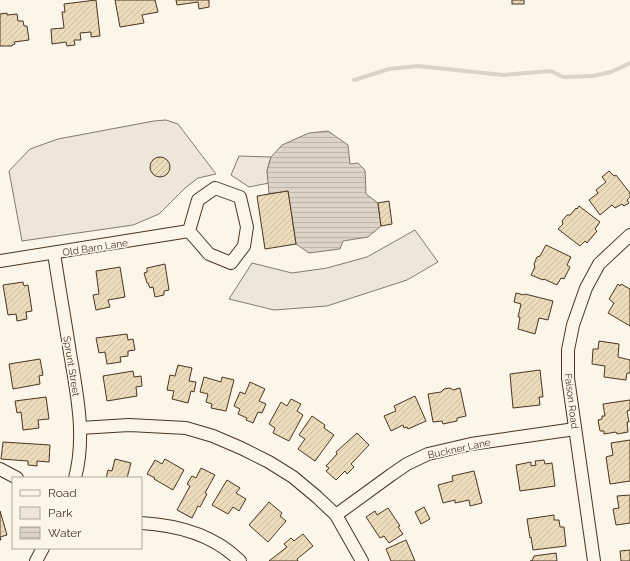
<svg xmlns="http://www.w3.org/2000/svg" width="630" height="561" font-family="Raleway,sans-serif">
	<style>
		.park { fill: #ede6d9; stroke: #887966 }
		.parking { fill: #ede7d9; stroke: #887966 }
		.water { fill: url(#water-rules); stroke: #887966 }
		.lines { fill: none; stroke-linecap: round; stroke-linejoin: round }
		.stream { stroke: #dcd4c6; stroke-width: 4 }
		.building { fill: url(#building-hatch); stroke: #4a3520 }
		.minor-casing { stroke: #4a3520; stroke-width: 14 }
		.minor { stroke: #fbf6e9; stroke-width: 12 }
		.labels { text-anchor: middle; stroke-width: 3; stroke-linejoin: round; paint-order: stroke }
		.street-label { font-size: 10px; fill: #4a3520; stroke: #fbf6e9 }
	</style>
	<defs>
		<pattern id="water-rules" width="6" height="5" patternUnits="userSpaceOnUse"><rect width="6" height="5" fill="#dcd4c6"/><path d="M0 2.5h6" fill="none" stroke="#beb7aa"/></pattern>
		<pattern id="building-hatch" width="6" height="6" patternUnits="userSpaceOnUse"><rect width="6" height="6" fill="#ecdcbc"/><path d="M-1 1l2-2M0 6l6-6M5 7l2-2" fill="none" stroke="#ccbda1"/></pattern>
	</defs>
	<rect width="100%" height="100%" fill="#fbf6e9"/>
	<g class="park">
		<path d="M166,120L178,124L216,174L198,178L185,188L159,214L133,225L22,241L9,171L30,149L58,139L154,121Z"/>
		<path d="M239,156L271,157L267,171L269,183L249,187L231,175Z"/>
	</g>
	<path class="parking" d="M415,230L438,262L407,280L327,306L274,310L229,299L252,263L292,273L327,268L367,257Z"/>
	<path class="water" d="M328,131L348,145L350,164L358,163L365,170L366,194L378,203L381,226L368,237L343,241L340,249L309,253L296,244L288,191L269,194L267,171L271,157L282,145L309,133Z"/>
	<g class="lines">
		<path class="stream" d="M354,80L389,69L418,66L503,75L551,71L563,77L593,76L611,72L630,63"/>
	</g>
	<g class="building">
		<path d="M96,0L100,36L91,37V32L80,33L81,40H74L75,45L67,46L66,42L52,44L51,29L64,28L62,12H65L64,4Z"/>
		<path d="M115,0H155L158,12L142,15L144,23L120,27Z"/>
		<path d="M176,0H209V7L199,9L198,2L177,5Z"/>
		<rect x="512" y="0" width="12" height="4"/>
		<path d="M7,13V15L17,14L18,21H23L24,26H27L29,40L14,42L15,44L12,45V46H0V14Z"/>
		<circle cx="160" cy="167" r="10"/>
		<path d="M609,171L614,176L616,175L630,193V197L627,200L629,203L624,206L622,204L615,208L612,205L600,215L589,200L598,193L596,190L606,182L602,177Z"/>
		<path d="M288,191L296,244L265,249L257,196Z"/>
		<path d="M389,201L392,224L381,226L378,203Z"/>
		<path d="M579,206L600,222L595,229L597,231L587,243L585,241L580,246L558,229L563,224L562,221L567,215H570L576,208L577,209Z"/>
		<path d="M546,245L571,257L567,265L570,267L564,279L561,278L557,285L544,279L543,280L531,275L535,267L534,264L537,257L540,256Z"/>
		<path d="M165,264L169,290L164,291V295L155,297L153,287L150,288L148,283H147L144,273L147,272V268Z"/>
		<path d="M120,267L125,297L108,300L110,307L96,310L93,295L99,294L96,271Z"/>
		<path d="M23,282L24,286L28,285L32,311L26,312L27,319L17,321L16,314L8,315L3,285Z"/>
		<path d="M618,284L620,286L621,284L630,289V326L608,313L614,303L609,299Z"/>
		<path d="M516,293L524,295L525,294L553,301L548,320L539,318L535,334L518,329L520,317H518L521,304L514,302Z"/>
		<path d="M127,334L128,340L133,339L135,350L128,351V356L120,357L121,362L107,364L105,352L99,353L96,338Z"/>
		<path d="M599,341L619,344L618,357L630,360V373H627L626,380L604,377L605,366L592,364L593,349H598Z"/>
		<path d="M40,359L43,375L39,376L40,384L13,389L9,364Z"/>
		<path d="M178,365L192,368L189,381L196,382L194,392L191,391L188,403L172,399L174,391L167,390L170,375L175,376Z"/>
		<path d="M540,370L543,397H539L540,405L513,408L510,374Z"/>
		<path d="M133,371L134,377L141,376L142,386L136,387L137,396L107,401L103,376Z"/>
		<path d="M204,377L221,382L222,377L234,380L226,411L211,408L212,404L206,402L208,394L200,392Z"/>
		<path d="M250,382L265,389L259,401L266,404L262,413L258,412L253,423L246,420L247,418L238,414L240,409L234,406L240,392L245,394Z"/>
		<path d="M450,388L453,390L460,388L466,416L457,418V421L443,424L442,421L433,422L428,394L441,392L444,389Z"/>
		<path d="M415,396L426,421L408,429L407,427L404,428L403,425L391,431L384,416L396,411L394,406Z"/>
		<path d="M46,397L49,419L38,420L39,428L23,430L21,412L17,413L15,401Z"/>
		<path d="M291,399L301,404L297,411L303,415L289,441L273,433L275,428L269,424L281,402L287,406Z"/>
		<path d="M630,400V410L627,411L629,422H627L628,432L617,434L616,432L604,434V431H600L598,420L602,419V416H605L603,404Z"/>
		<path d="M312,416L325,425L324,428L334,435L315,461L298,449L305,439L299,435Z"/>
		<path d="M357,433L369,445L351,464L354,467L347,474L345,471L336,480L326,471L329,468L326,466L337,454L336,452Z"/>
		<path d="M630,440V481L610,484L606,457L613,455L611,443Z"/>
		<path d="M3,442L50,445L49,462L37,461V466L28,465V461L1,459Z"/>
		<path d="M115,459L131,463L127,478H106L108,470L112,471Z"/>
		<path d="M165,459L184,470L173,490L154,479L155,478L147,474L155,460L162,464Z"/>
		<path d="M544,460L545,464L552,463L555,486L520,491L516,465L531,462V466L536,465L535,461Z"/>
		<path d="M201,468L215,475L205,493L207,494L200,507L198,506L192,518L177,510L190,486L187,484L192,476L196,478Z"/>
		<path d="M474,471L482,503L470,506L469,500L455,503V500L443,503L438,485L453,481L452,476Z"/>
		<path d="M227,480L240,488L236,493L246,499L239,511L233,507L228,514L212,505Z"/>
		<path d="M630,495V523L616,525L613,509L619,508L617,496Z"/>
		<path d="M269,502L282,513L280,516L286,521L268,542L249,525Z"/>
		<path d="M424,507L430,519L421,524L415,512Z"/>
		<path d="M388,508L400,526L398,527L403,534L389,543L384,536L380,538L366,517L375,511L377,515Z"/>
		<path d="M0,511L7,535L0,537L1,540H0Z"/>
		<path d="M554,515V520H559L560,527H564L566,546L533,550L531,537L530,538L527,519Z"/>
		<path d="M303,534L313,546L297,559L298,561H269L287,547L284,544L291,538L294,541Z"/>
		<path d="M406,540L415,561H391L386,549Z"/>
		<path d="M630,550V561H621L620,551Z"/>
		<path d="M556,553L557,561H530H532L534,556Z"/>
	</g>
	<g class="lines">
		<defs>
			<g id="minor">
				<path d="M54,253C59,287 65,320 70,353C77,394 86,437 75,478"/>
				<path d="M0,261L189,231L198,200L215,188L240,197L247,227L244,246L231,263L209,254L189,231"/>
				<path d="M80,428L129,425L186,428L213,436L241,448L269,462L293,477L317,497L336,515L362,561"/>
				<path d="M0,469L17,478"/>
				<path d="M336,515L391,475L407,464L428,454L471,444L575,429"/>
				<path d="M141,523C177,525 214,535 240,561"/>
				<path d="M36,561L43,548"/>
				<path d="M594,561L568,378V350L573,325L586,288L599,264L630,235"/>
			</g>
		</defs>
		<use href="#minor" class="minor-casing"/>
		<use href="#minor" class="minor"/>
	</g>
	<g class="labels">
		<g class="street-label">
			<text transform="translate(95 247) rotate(-9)" y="4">Old Barn Lane</text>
			<text transform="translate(72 366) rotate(81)" y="4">Sprunt Street</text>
			<text transform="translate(572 401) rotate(83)" y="4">Faison Road</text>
			<text transform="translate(459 448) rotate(-12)" y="4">Buckner Lane</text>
		</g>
	</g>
	<rect x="12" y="477" width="130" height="72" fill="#fbf6e9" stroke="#b4a999"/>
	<rect x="20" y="490" width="20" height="6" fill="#fbf6e9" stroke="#b4a999"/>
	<text x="48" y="497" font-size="12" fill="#4a3520">Road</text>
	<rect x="20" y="507" width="20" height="12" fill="#ede6d9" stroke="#b4a999"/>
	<text x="48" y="517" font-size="12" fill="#4a3520">Park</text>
	<rect x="20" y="527" width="20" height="12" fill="url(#water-rules)" stroke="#b4a999"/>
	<text x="48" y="537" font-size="12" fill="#4a3520">Water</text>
</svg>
